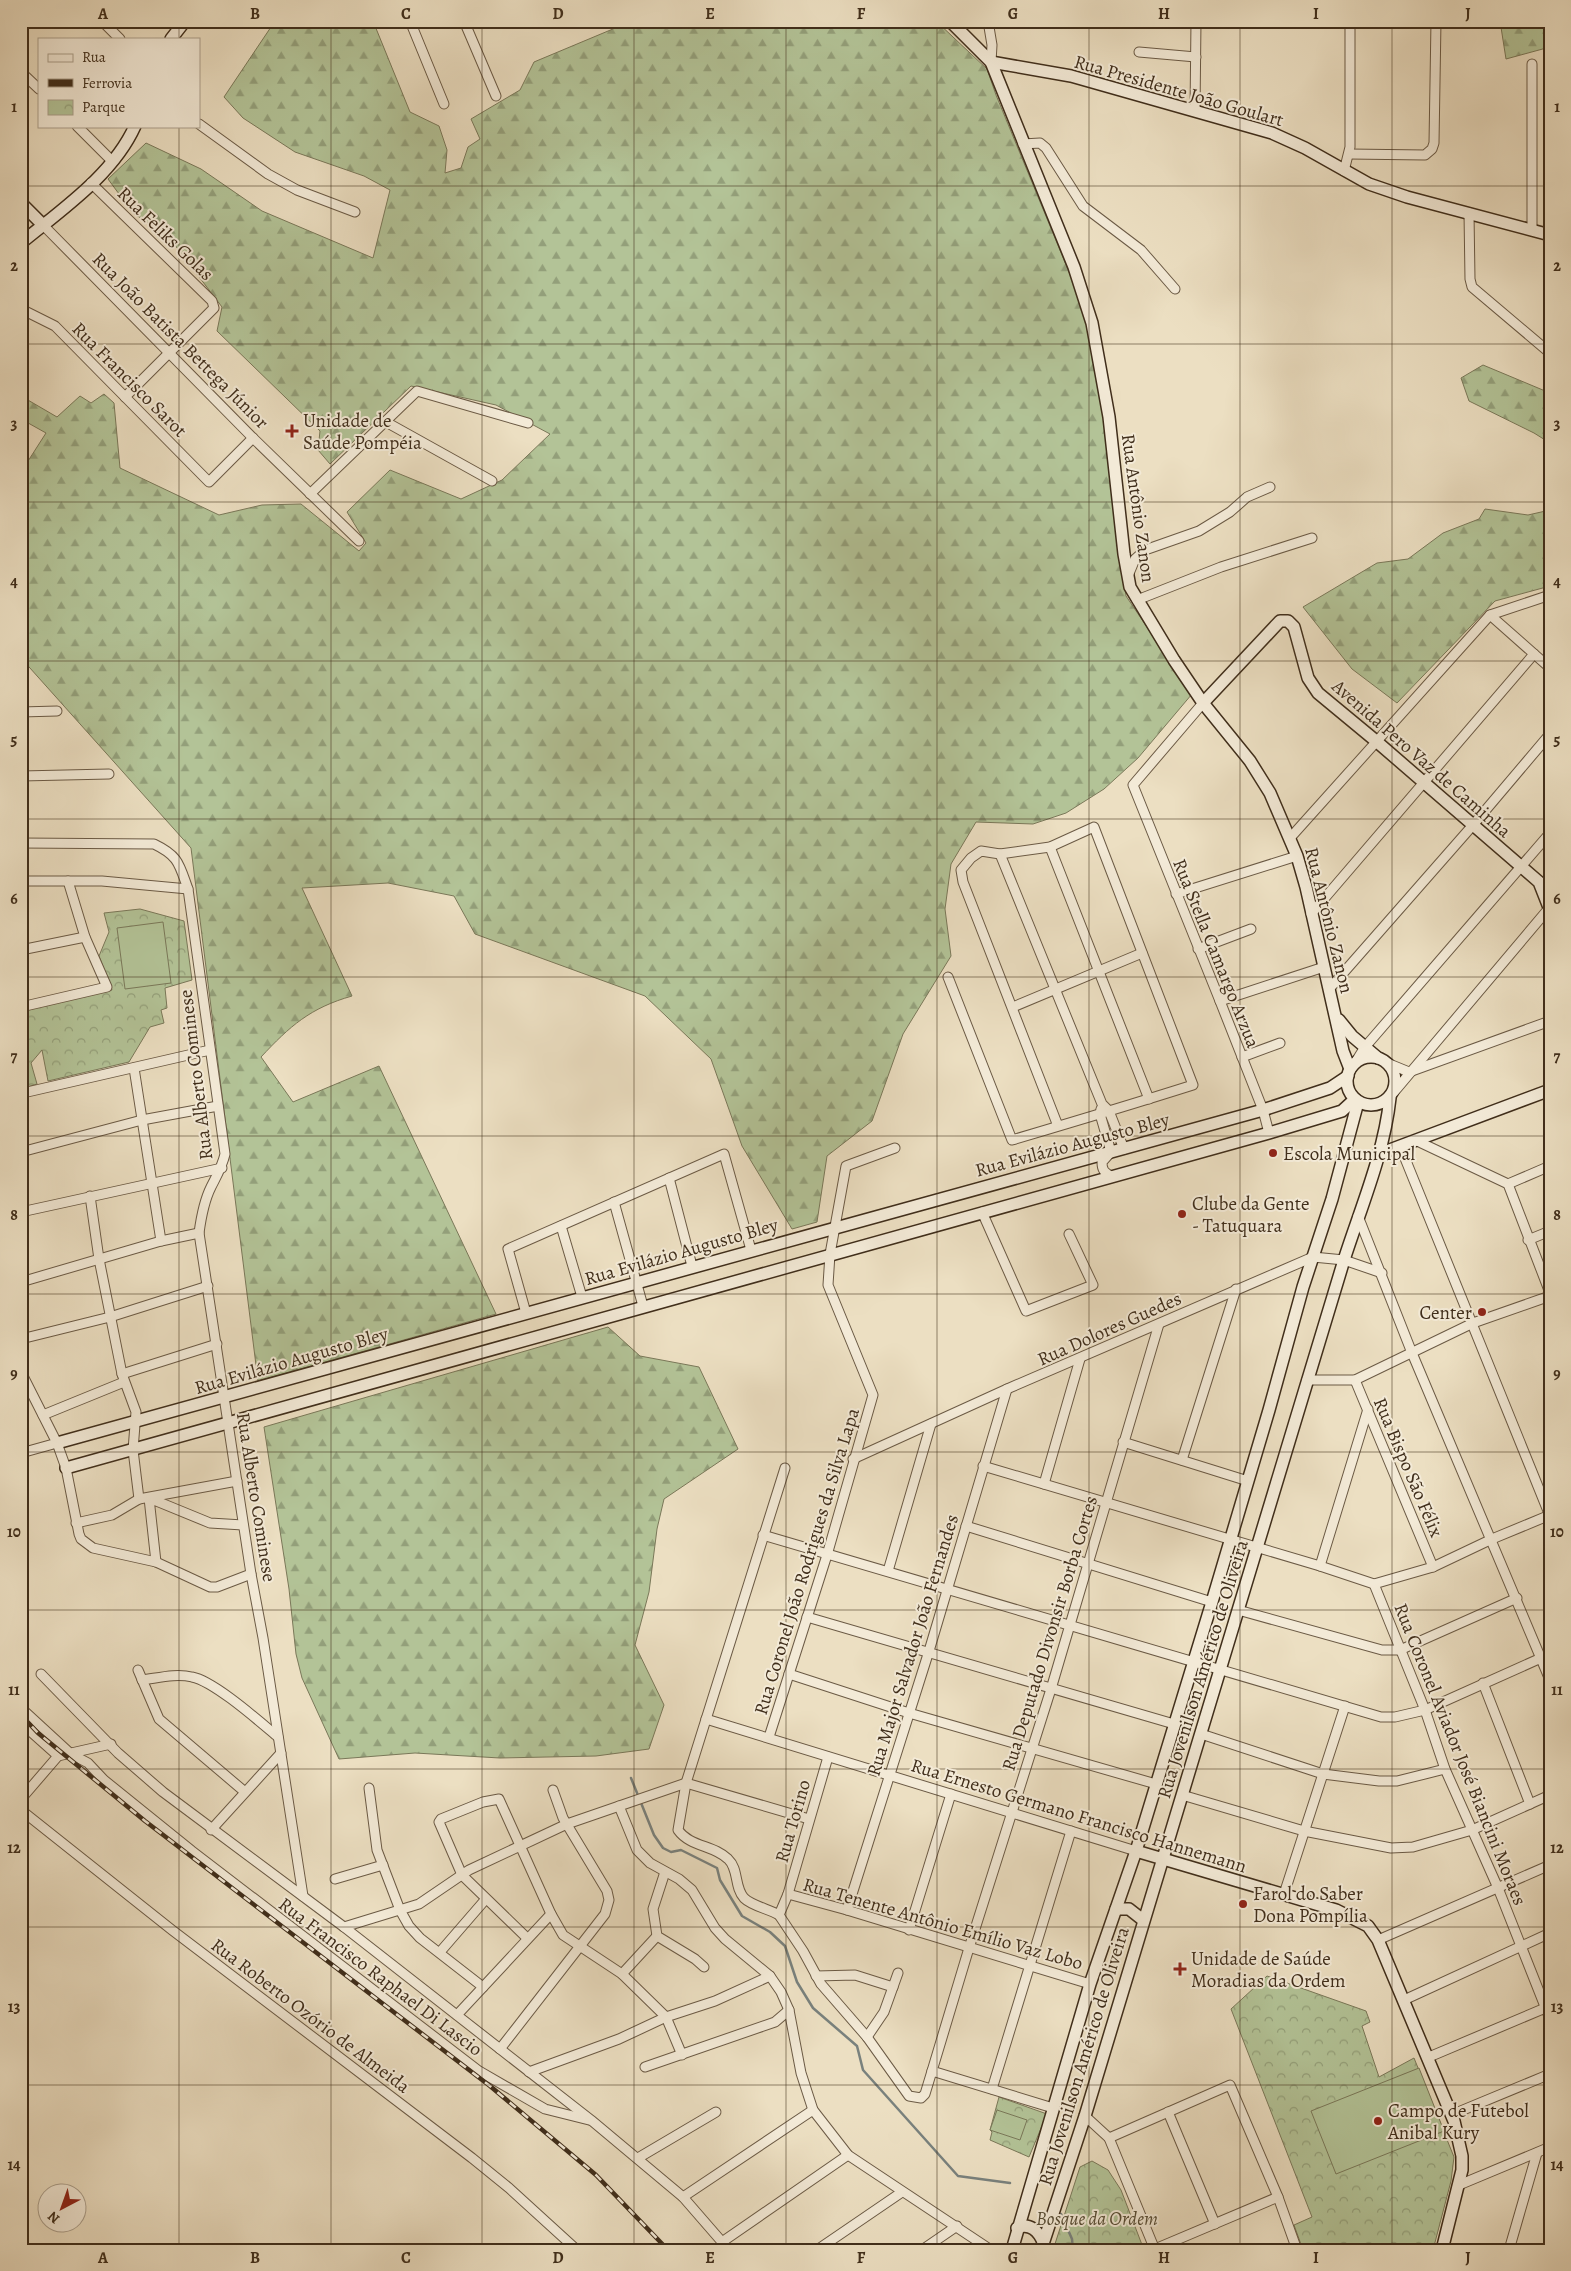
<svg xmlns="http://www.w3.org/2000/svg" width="1571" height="2271" font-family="Alegreya,serif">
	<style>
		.forest { fill: url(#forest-firs); stroke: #7a7859 }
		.park { fill: url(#park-crowns); stroke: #7a7859 }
		.pitch { fill: #b3c397; stroke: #7a7859 }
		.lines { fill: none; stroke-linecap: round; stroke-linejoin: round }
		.stream { stroke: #79817d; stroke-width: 2.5 }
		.street-casing { stroke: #6b5a45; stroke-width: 11 }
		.secondary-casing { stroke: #402e1b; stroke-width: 14 }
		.street { stroke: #f3ead7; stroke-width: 9 }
		.secondary { stroke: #f3ead7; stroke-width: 11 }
		.rail-casing { stroke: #402e1b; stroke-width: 4.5 }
		.rail { stroke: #f3ead7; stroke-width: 2.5; stroke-dasharray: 8; stroke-linecap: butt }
		.grid { fill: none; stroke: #402e1b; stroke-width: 1; stroke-opacity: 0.55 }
		.poi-dot { fill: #8f2418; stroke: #f3ead7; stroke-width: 2 }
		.labels { text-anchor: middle; stroke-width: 4; stroke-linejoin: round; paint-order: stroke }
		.street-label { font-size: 19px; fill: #402e1b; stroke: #f3ead7 }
		.poi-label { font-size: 19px; fill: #402e1b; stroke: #f3ead7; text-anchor: start }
		.park-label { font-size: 19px; font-style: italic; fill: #574c34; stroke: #f3ead7 }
		.neatline { fill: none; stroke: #402e1b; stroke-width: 2 }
		.grid-label { font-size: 16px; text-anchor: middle; font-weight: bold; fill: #402e1b }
	</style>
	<defs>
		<pattern id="forest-firs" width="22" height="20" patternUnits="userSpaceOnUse" patternTransform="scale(1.25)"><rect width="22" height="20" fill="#b3c397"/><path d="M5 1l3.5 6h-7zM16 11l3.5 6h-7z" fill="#939f7a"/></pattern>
		<pattern id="park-crowns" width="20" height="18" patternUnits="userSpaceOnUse" patternTransform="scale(1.25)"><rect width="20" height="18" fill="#b3c397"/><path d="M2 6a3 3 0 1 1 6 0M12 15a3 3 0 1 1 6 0" fill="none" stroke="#939f7a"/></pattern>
	</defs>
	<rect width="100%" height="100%" fill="#ecdfc2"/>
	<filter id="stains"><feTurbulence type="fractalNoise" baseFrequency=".004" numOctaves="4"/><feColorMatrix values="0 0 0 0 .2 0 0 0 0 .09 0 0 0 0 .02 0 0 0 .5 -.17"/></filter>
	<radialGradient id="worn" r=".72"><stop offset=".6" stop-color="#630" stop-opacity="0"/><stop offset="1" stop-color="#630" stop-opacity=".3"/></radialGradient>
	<g class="forest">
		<path d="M275,21H373L410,112L439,126L447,150L445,173L461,168L468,147L480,139L471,119L520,90L534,62L620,26L643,21H936L987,69L996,95L1083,306L1104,415L1116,526L1126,596L1192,694L1138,758L1104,789L1066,813L1033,824L976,822L951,864L945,909L951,956L903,1034L872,1121L827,1156L817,1222L792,1229L742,1146L711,1059L645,996L475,934L454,896L388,883L302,888L352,996C310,1008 290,1026 261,1057L293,1102L379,1066L496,1314L258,1381L191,848L21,658V472L46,433L21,419V396L57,417L80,396L91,403L104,394L114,403L120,468L219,515L262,505L301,504L359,551L366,543L347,512L390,470L461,499L502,480L550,434L496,405L411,386L330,464L318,450L320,431L217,331L222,307L168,236L133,213L108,179L146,143L201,169L262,211L373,258L390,190L364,176L295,152L243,118L224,97Z"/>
		<path d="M1500,21H1550V47L1506,59Z"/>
		<path d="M1483,365L1550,393V443L1534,433L1469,401L1461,378Z"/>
		<path d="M1485,509L1528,515L1550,510V586L1495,601L1397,703L1352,669L1303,607L1377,563L1408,559L1443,533L1479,519Z"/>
		<path d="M608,1327L640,1356L699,1367L738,1449L664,1499L657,1529L649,1592L635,1645L664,1705L649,1749L596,1756L500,1758L415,1753L339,1759L302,1678L296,1654L289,1589L264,1427Z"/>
	</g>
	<g class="park">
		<path d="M140,909L184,921L192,980L165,988L167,1008L161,1010L164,1023L150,1027L129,1062L48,1081L42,1050L31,1063L37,1084L21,1089V1013L23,1009L112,990L99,956L109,932L104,913Z"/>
		<path d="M1267,1976L1366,2011L1370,2022L1362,2026L1379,2077L1414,2058L1454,2157L1451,2181L1433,2250H1303L1294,2225L1312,2217L1231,2009Z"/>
		<path d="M999,2097L1047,2114L1029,2157L990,2140L992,2132L990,2130Z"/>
		<path d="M1092,2161L1108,2170L1121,2190L1144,2250H1053L1080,2167Z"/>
	</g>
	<g class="pitch">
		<path d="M163,922L171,983L125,989L117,928Z"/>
		<path d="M1419,2068L1444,2131L1336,2174L1311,2111Z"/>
		<path d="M997,2110L1027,2120L1020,2140L990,2130Z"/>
	</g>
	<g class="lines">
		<g class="stream">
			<path d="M631,1778L654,1835L663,1848L671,1852L681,1850L717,1868L720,1880L742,1916L770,1932L785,1946L797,1982L813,2008L857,2046L863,2070L958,2176L1010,2183"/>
			<path d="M1061,2214L1072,2239L1073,2250"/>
		</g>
		<defs>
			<g id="street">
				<path d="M102,21L120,39"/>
				<path d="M410,21L444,104"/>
				<path d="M464,21L496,96"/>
				<path d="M988,21L992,45L991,62"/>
				<path d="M1139,52L1196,57"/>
				<path d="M21,72L39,89"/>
				<path d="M1195,111L1196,21"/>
				<path d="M199,124L268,174L297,190L355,212"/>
				<path d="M77,126L112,161"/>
				<path d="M1023,144L1040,143L1046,148L1083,206L1141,250L1175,289"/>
				<path d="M1349,154L1425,155L1432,149L1434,143L1436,21"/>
				<path d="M1344,171L1350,147V21"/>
				<path d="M91,183L212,301L214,308L125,397"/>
				<path d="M1469,213L1470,279L1472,287L1550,353"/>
				<path d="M43,225L253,438L359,541"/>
				<path d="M1532,230V64"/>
				<path d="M21,309L55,326L209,482L253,438"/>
				<path d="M386,422L492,481"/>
				<path d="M310,494L417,391L528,423"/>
				<path d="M1128,576L1135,559L1145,550L1199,531L1230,512L1247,497L1270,487"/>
				<path d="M1137,600L1221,567L1312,538"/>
				<path d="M1490,615L1550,668"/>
				<path d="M1203,703L1133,785L1220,1001L1263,1110L1269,1133"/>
				<path d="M21,712L57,711"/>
				<path d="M21,776L109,774"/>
				<path d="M1290,838L1490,615L1550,595"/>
				<path d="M21,843L154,844C179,856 179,864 188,889L225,1154C222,1167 217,1175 211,1187C204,1201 201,1218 199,1233L251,1574L263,1638L303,1896"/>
				<path d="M1050,847L1149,1099"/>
				<path d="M1000,854L1102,1104L1109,1111L1124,1149"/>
				<path d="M21,881H102L188,889"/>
				<path d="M1176,894L1297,856"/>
				<path d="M1311,914L1534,654"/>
				<path d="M1198,949L1251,929"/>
				<path d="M21,950L85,937"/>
				<path d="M948,977L1012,1140C1073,1122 1133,1104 1193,1085L1094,827L1050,847L1000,854L981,851L971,858L961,870L963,882L1058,1126"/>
				<path d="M1330,988L1473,825L1550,734"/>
				<path d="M1220,1001L1324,967"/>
				<path d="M21,1007L107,987L85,937L68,881"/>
				<path d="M1013,1007L1142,953"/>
				<path d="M1242,1057L1280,1043"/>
				<path d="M1355,1063L1365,1047L1550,833"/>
				<path d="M1387,1063L1409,1072L1550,1021"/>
				<path d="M134,1068L161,1241"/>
				<path d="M1394,1092L1550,907"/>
				<path d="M21,1102L23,1093L210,1050"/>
				<path d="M1101,1109L1100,1114L1111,1152L1102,1162C1102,1170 1104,1172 1111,1176"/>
				<path d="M1415,1140L1508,1184L1550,1293"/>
				<path d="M1400,1146L1550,1516"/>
				<path d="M21,1152L142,1120L218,1106"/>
				<path d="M669,1178L692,1266"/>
				<path d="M1508,1184L1550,1166"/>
				<path d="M90,1196L99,1259L122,1374L136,1412L133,1450L139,1499"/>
				<path d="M614,1202L643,1306"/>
				<path d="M21,1212L222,1168"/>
				<path d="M982,1212L1026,1311L1093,1285L1069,1234"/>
				<path d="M1358,1216L1412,1353L1550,1680"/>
				<path d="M561,1226L582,1297"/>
				<path d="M1528,1240L1550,1231"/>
				<path d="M21,1282L161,1241L199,1233"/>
				<path d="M526,1313L508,1249L724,1154L751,1250"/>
				<path d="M21,1339L110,1317L208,1286"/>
				<path d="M21,1372L57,1443L66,1468L79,1534L81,1539L93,1548L156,1562L210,1587H217L251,1574"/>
				<path d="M122,1374L217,1344"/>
				<path d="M1307,1380H1355L1473,1323L1550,1296"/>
				<path d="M1355,1380L1433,1567"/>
				<path d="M43,1415L124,1382"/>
				<path d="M1123,1442L1248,1481"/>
				<path d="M21,1453L57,1443"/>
				<path d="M853,1459L1007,1389L1313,1257L1344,1260L1382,1273"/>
				<path d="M1182,1460L1236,1289"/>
				<path d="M983,1466L1320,1566L1374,1584L1433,1567L1492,1539L1550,1515"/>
				<path d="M785,1468L686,1783L678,1830C690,1847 714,1845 728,1859C739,1869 734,1887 744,1898C752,1906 769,1909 779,1915L788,1894L828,1757"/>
				<path d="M1044,1484L1080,1359"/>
				<path d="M76,1523L112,1515L139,1499L237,1481"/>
				<path d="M966,1526L1212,1602"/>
				<path d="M763,1535L1381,1717H1395L1425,1710L1550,1654"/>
				<path d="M156,1562L149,1498L210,1523L243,1525"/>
				<path d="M1320,1566L1368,1409"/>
				<path d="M888,1571L931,1424"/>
				<path d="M1374,1584L1425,1710L1445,1769L1498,1888L1550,2019"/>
				<path d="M1238,1610L1382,1650H1400L1517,1598"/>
				<path d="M807,1617L1174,1724"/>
				<path d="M138,1670L159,1719L245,1792"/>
				<path d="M41,1674L118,1753L163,1792L344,1927L591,2120L683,2197L729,2250"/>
				<path d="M789,1674L909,1713L1156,1784"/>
				<path d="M142,1680C158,1678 176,1673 192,1677C214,1681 260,1722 278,1737"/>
				<path d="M1483,1683L1530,1804"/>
				<path d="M21,1708L71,1754L88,1763L104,1780L192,1851L479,2071L545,2109L589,2120"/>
				<path d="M706,1719L1136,1851"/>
				<path d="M21,1723L58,1756"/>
				<path d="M1201,1734L1323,1774L1379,1781H1397L1445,1769"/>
				<path d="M769,1737L827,1555L873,1395L828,1285L830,1254L846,1166L895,1148"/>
				<path d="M369,1788L377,1850L400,1910L409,1926L420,1938L483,1987"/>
				<path d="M1182,1795L1304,1831L1391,1848L1413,1847L1472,1830L1550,1795"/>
				<path d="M21,1799L58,1756L111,1744"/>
				<path d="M619,1806L637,1850L650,1863L679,1879L692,1890L715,1928L725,1939L770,1976L781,1992L789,2010L801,2073L813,2110L848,2155L991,2250"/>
				<path d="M21,1810L172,1930L472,2158L509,2188L577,2250"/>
				<path d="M211,1830L281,1753"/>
				<path d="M665,1872L653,1909L657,1936L695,1959L704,1967"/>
				<path d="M335,1879L383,1865"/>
				<path d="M788,1894L847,1910L1090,1984"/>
				<path d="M1284,1894L1345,1706"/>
				<path d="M847,1910L929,1651L1007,1389"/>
				<path d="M779,1915L803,1951L821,1984L867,2037L909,2096L921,2098L925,2094L932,2071L969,1948L1051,1689L1159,1324"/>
				<path d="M344,1927L419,1904L469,1870L567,1824L686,1783L809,1819"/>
				<path d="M909,1930L951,1794"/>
				<path d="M527,1938L462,1875L439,1822L441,1819L483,1802L499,1799L551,1914L563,1935L622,1974L666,2017L682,2055"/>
				<path d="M1378,1940L1550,1865"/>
				<path d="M440,1952L485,1900"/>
				<path d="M622,1974L657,1936"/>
				<path d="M816,1976L855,1975L893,1987"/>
				<path d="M1404,2000L1550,1933"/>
				<path d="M457,2015L551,1914"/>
				<path d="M867,2037L884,2012L898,1973"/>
				<path d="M500,2049L605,1914L609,1900L607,1891L563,1818L553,1790"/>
				<path d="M1429,2057L1550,2006"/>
				<path d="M645,2067L775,2022L789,2010"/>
				<path d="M932,2071L1053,2108"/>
				<path d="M529,2072L619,2039L666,2017L715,2001L770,1976"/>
				<path d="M992,2089L1071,1831"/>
				<path d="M1168,2112L1215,2224"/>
				<path d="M1451,2115L1550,2074"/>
				<path d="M1085,2116L1109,2138L1155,2250"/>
				<path d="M1109,2138L1230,2085L1278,2197L1297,2250"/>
				<path d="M638,2158L716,2112"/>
				<path d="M1459,2185L1550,2147"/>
				<path d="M683,2197L813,2110"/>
				<path d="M722,2242L848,2155"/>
				<path d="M1155,2249L1278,2197"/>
				<path d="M817,2250L902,2192"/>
				<path d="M922,2250L957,2226"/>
				<path d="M1509,2250L1537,2153"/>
			</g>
			<g id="secondary">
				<path d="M950,21L991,62L1074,267L1092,323L1109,417L1124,554L1130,587L1174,660L1203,703L1250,761L1270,793L1297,856L1306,887L1343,1051L1350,1069"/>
				<path d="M171,39L185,21"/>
				<path d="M991,62L1071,76L1272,133L1305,148L1369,184L1407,197L1550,235"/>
				<path d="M21,203L43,225"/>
				<path d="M21,243C61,210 113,175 135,126"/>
				<path d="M1203,703L1280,621H1288L1294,627L1308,678L1318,693L1376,741L1539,882L1550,910"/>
				<path d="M1339,1020L1352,1036L1378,1058"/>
				<circle cx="1371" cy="1081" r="24"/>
				<path d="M1379,1154L1550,1090"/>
				<path d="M57,1443L1263,1110L1330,1088L1348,1076"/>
				<path d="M66,1468L1269,1133L1342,1111L1355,1099"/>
				<path d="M1136,1851L1336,1910L1368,1926L1378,1940L1454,2121L1462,2156V2170L1442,2250"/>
				<path d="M1116,1909H1129L1143,1920"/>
				<path d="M1017,2228C1030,2222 1039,2232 1043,2242"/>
				<path d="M1012,2250L1090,1984L1136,1851L1212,1602L1269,1410L1303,1287L1332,1199L1358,1102"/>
				<path d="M1041,2250L1085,2116L1344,1260C1361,1207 1384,1154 1390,1098"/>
			</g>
		</defs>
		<use href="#street" class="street-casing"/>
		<use href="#secondary" class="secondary-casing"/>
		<use href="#street" class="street"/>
		<use href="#secondary" class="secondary"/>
		<defs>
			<path id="rail" d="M21,1715L38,1733L145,1821L490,2086L596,2175L668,2250"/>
		</defs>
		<use href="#rail" class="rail-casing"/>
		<use href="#rail" class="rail"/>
	</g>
	<path class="grid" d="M179,21V39M331,21V2250M482,21V2250M634,21V2250M786,21V2250M937,21V2250M1089,21V2250M1240,21V2250M1392,21V2250M179,126V2250M21,186H1550M21,344H1550M21,502H1550M21,661H1550M21,819H1550M21,977H1550M21,1136H1550M21,1294H1550M21,1452H1550M21,1610H1550M21,1769H1550M21,1927H1550M21,2085H1550"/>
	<g class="poi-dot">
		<path d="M289.5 423.5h5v5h5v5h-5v5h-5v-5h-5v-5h5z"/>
		<circle cx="1273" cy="1153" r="5"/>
		<circle cx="1182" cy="1214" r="5"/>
		<circle cx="1482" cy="1312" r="5"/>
		<circle cx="1243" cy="1904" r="5"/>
		<path d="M1177.5 1961.5h5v5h5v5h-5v5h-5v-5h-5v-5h5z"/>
		<circle cx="1378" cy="2121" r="5"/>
	</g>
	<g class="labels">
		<g class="street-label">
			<text transform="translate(1179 90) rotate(16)" y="7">Rua Presidente João Goulart</text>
			<text transform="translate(166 233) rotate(44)" y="7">Rua Feliks Golas</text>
			<text transform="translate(181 340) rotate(45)" y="7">Rua João Batista Bettega Júnior</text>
			<text transform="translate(130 379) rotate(45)" y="7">Rua Francisco Sarot</text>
			<text transform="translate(1139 508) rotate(82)" y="7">Rua Antônio Zanon</text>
			<text transform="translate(1422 758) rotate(41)" y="7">Avenida Pero Vaz de Caminha</text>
			<text transform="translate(1330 920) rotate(76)" y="7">Rua Antônio Zanon</text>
			<text transform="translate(1217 953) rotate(68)" y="7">Rua Stella Camargo Arzua</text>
			<text transform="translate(195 1075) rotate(-97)" y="7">Rua Alberto Cominese</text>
			<text transform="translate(1072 1144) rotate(-15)" y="7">Rua Evilázio Augusto Bley</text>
			<text transform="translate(681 1251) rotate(-16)" y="7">Rua Evilázio Augusto Bley</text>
			<text transform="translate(1109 1328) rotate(-24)" y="7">Rua Dolores Guedes</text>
			<text transform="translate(291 1360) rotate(-16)" y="7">Rua Evilázio Augusto Bley</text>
			<text transform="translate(1409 1467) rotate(67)" y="7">Rua Bispo São Félix</text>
			<text transform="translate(257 1497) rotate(81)" y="7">Rua Alberto Cominese</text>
			<text transform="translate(806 1561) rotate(-73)" y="7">Rua Coronel João Rodrigues da Silva Lapa</text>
			<text transform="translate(1049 1633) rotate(-73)" y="7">Rua Deputado Divonsir Borba Cortes</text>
			<text transform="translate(912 1645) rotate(-73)" y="7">Rua Major Salvador João Fernandes</text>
			<text transform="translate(1202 1669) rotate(-73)" y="7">Rua Jovenilson Américo de Oliveira</text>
			<text transform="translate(1461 1754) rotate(68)" y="7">Rua Coronel Aviador José Biancini Moraes</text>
			<text transform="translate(1079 1815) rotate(17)" y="7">Rua Ernesto Germano Francisco Hannemann</text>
			<text transform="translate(792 1821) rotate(-74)" y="7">Rua Torino</text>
			<text transform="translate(943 1923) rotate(16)" y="7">Rua Tenente Antônio Emílio Vaz Lobo</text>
			<text transform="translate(381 1976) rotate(37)" y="7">Rua Francisco Raphael Di Lascio</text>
			<text transform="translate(311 2015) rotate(37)" y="7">Rua Roberto Ozório de Almeida</text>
			<text transform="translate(1083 2056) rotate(-73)" y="7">Rua Jovenilson Américo de Oliveira</text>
		</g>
		<g class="poi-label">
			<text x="303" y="427">Unidade de<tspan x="303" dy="22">Saúde Pompéia</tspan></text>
			<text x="1283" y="1160">Escola Municipal</text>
			<text x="1192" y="1210">Clube da Gente<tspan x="1192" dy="22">- Tatuquara</tspan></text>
			<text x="1472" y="1319" text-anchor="end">Center</text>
			<text x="1253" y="1900">Farol do Saber<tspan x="1253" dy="22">Dona Pompília</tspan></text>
			<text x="1191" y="1965">Unidade de Saúde<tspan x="1191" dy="22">Moradias da Ordem</tspan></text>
			<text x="1388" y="2117">Campo de Futebol<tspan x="1388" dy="22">Anibal Kury</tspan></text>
		</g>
		<g class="park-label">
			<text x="1097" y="2225">Bosque da Ordem</text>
		</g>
	</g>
	<rect width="1571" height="2271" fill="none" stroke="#ecdfc2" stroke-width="55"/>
	<rect x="38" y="38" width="162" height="90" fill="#f3ead7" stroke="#ab9f8c"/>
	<rect x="48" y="54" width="25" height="8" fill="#f3ead7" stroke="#ab9f8c"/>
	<text x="82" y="62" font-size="15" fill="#402e1b">Rua</text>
	<rect x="48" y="79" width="25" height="8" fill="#402e1b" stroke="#ab9f8c"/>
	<text x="82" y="88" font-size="15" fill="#402e1b">Ferrovia</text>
	<rect x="48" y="100" width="25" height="15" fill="url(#park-crowns)" stroke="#ab9f8c"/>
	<text x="82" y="112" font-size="15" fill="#402e1b">Parque</text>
	<g transform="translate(62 2208) rotate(221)"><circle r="24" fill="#f3ead7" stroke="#ab9f8c"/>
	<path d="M0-4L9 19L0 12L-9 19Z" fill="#8f2418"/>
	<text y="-8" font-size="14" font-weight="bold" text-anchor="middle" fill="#402e1b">N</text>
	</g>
	<rect x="28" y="28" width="1516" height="2216" class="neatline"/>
	<g class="grid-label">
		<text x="103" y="19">A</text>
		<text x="255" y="19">B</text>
		<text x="406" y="19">C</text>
		<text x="558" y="19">D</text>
		<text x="710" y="19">E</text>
		<text x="861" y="19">F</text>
		<text x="1013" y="19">G</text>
		<text x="1164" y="19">H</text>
		<text x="1316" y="19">I</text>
		<text x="1468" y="19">J</text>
		<text x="14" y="112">1</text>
		<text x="1557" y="112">1</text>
		<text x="14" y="271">2</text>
		<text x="1557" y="271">2</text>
		<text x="14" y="429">3</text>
		<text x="1557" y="429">3</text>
		<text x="14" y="587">4</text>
		<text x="1557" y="587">4</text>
		<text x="14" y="745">5</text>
		<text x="1557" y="745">5</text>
		<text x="14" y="904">6</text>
		<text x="1557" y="904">6</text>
		<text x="14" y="1062">7</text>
		<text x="1557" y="1062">7</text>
		<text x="14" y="1220">8</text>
		<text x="1557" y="1220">8</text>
		<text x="14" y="1379">9</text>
		<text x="1557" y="1379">9</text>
		<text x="14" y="1537">10</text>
		<text x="1557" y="1537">10</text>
		<text x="14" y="1695">11</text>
		<text x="1557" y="1695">11</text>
		<text x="14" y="1853">12</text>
		<text x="1557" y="1853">12</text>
		<text x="14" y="2012">13</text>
		<text x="1557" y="2012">13</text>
		<text x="14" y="2170">14</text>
		<text x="1557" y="2170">14</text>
		<text x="103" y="2263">A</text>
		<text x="255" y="2263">B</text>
		<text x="406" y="2263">C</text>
		<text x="558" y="2263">D</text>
		<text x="710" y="2263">E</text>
		<text x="861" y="2263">F</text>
		<text x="1013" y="2263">G</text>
		<text x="1164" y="2263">H</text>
		<text x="1316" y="2263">I</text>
		<text x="1468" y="2263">J</text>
	</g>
	<rect width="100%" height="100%" filter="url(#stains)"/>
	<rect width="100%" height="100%" fill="url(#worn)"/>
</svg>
